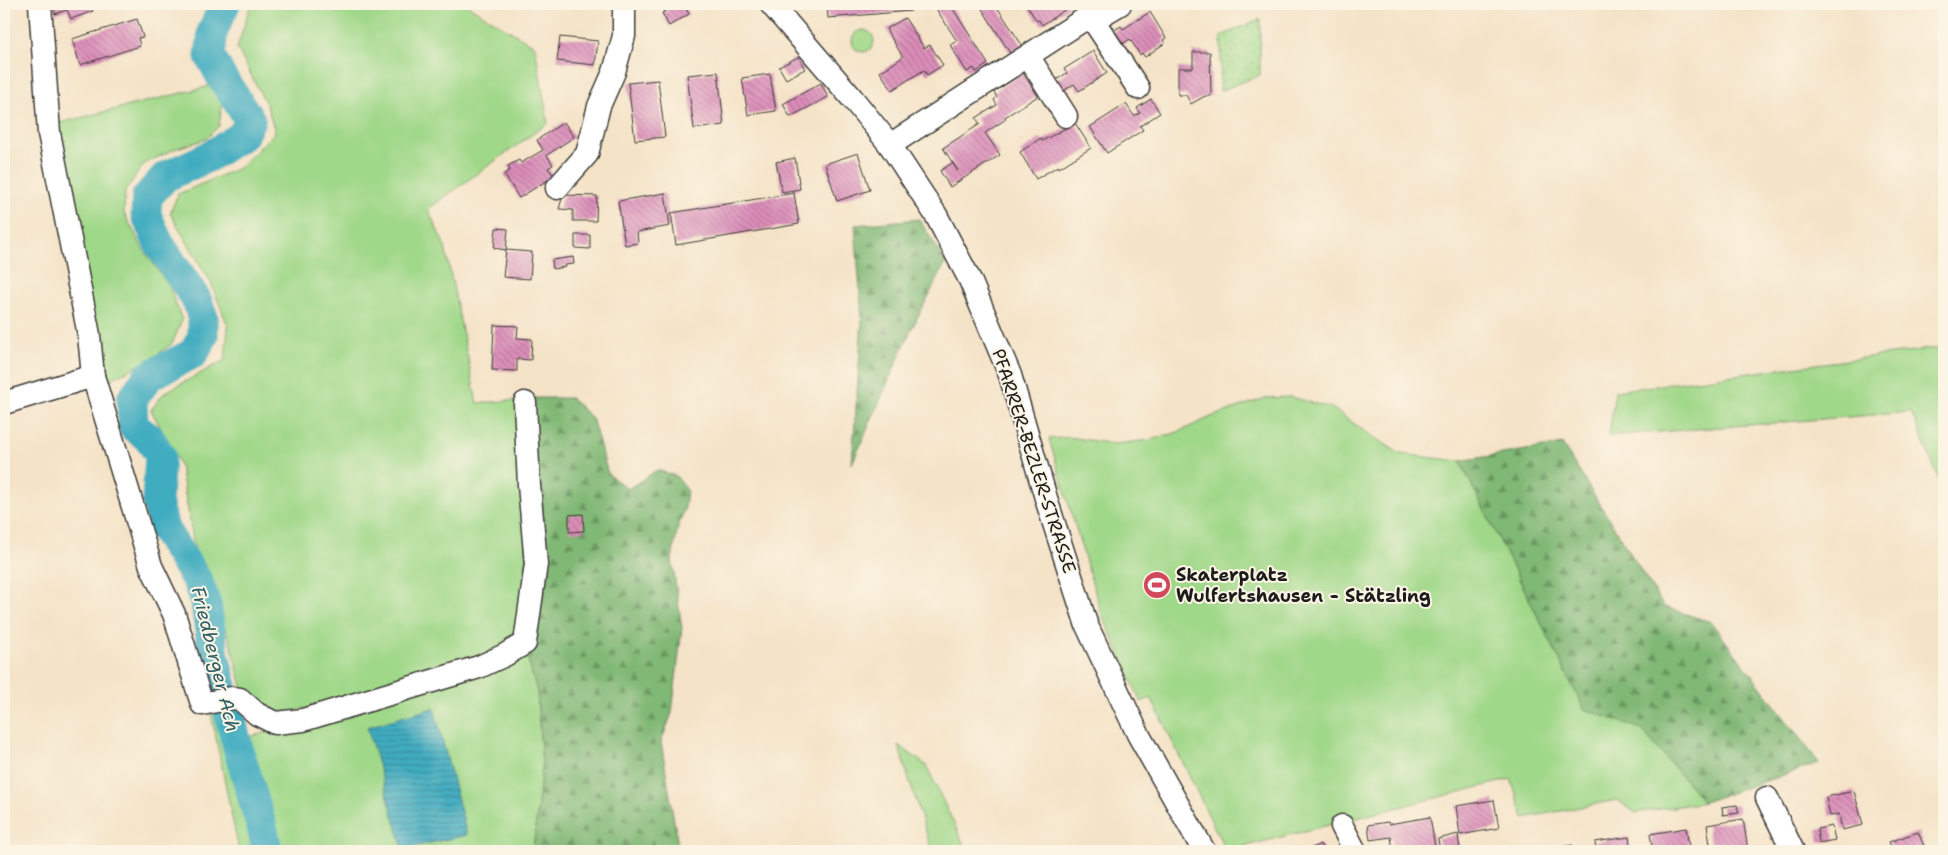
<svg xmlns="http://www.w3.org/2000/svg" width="1948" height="855" font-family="'Shantell Sans',sans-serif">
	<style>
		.grass { fill: #a0d889; stroke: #5e7a52 }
		.forest { fill: url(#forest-firs); stroke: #4e6a48 }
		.park { fill: url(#park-dots); stroke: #5e7a52 }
		.water { fill: url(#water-rules); stroke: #2e646e }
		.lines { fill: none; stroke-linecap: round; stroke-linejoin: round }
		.river { stroke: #41acc0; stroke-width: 31 }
		.building { fill: url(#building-back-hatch) }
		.minor-casing { stroke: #3c3a36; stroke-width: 25 }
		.minor { stroke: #fff; stroke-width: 22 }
		.labels { text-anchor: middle; stroke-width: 4; stroke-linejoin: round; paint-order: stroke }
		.street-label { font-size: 18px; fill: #1c1c1c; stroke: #fcf5e5 }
		.poi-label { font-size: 18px; font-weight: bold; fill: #1c1c1c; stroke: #fcf5e5; text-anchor: start }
		.water-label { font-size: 19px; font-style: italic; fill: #2d5d66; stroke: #fcf5e5 }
	</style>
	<defs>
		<pattern id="forest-firs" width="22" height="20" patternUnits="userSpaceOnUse" patternTransform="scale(1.25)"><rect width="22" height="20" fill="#80b875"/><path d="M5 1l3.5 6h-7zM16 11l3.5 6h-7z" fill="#68955f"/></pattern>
		<pattern id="park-dots" width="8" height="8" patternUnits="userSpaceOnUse" patternTransform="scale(1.25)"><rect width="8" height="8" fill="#a0d889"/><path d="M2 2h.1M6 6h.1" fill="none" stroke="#89b976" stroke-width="1.8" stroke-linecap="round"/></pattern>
		<pattern id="water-rules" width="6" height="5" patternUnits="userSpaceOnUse" patternTransform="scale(1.25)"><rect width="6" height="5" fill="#41acc0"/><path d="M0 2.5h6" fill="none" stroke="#368b9b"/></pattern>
		<pattern id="building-back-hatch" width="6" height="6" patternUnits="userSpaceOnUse" patternTransform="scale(1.25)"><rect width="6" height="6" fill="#dc8eba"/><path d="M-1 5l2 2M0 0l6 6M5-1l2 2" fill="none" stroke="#b27396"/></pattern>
	</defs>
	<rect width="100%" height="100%" fill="#fcf5e5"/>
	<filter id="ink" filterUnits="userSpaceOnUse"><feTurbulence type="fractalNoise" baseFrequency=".02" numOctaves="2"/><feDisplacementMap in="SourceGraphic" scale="10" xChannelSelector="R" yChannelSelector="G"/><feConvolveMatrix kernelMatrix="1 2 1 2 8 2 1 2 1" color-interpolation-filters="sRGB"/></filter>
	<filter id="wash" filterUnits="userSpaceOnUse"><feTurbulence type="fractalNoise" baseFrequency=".0096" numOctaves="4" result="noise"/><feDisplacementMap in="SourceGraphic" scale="20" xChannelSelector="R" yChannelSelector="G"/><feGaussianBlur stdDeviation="1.12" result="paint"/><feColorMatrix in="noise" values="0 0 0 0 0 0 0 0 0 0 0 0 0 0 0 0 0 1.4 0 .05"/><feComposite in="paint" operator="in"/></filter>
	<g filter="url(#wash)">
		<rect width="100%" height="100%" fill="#f4e3c7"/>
		<g class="grass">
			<path d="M251,4H465L535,46L548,123L428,209L445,247L477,403L517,400L528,502L523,641L398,687L281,714L244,694L229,638L195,551L180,465L151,410L164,393L225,360L228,326L211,283L170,213L178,194L239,168L275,132L267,106L237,48Z"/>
			<circle cx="863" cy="41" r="11"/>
			<path d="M214,85L222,104L219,126L206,139L177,148L144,164L125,191L124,213L143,249L169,286L182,320L172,344L148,361L107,381L58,155L55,124Z"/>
			<path d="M1944,347V491L1911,412L1609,436L1615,391Z"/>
			<path d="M1291,397L1332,408L1366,432L1400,454L1460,461L1584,708L1641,728L1704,802L1636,813L1617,800L1524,818L1511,779L1226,851L1151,698L1141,702L1101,612L1049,439L1069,437L1114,444L1150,440L1178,432L1211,417L1265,398Z"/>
			<path d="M525,649L537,692L542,766L533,851H272L266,815L243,738L314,721Z"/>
			<path d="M223,706L237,768L259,851H239L210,709Z"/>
			<path d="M898,745L926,765L967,851H932Z"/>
		</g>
		<g class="forest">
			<path d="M919,219L946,262L910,332L852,464L862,319L855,225Z"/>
			<path d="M529,398H571L592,418L608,474L628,489L657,470L676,476L687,490L685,507L677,530L672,560L682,628L672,713L661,742L679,851H533L542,766L537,692L525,649Z"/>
			<path d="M1562,444L1664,607L1711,622L1819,763L1704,802L1641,729L1584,709L1460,461Z"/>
		</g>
		<path class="park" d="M1260,19V75L1220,91L1221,36Z"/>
		<path class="water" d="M434,708L467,835L403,849L367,727Z"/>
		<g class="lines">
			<path class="river" d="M225,4L213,30L210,56L222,78L250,120L243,135L210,156L165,177L147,197L146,214L158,242L196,299L203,317V336L194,353L149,376L132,399L133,426L149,438L160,455L157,501L164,529L198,582L206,605L214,656L238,748L263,831L267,851"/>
		</g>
		<g id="blocks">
			<g class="building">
				<path d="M54,4H90L93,11L71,19L67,10L55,14Z"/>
				<path d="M678,4H683L689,14L669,26L662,13Z"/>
				<path d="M827,4H911V11L828,18Z"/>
				<path d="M933,4H950L988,64L976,72L974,68L967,72L950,45L957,41Z"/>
				<path d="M979,4H995L1022,45L1010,53Z"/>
				<path d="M1026,4H1067L1069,7L1042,25L1039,20L1037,21Z"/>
				<path d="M1150,12L1166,38L1163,40L1165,43L1145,57L1142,53L1140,55L1130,39L1117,48L1108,34L1121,26L1123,29Z"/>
				<path d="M905,18L924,48L930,45L943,65L927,75L924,70L892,90L880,72L903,57L886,29Z"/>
				<path d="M137,19L143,37L138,38L140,46L80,65L72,39Z"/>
				<path d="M560,37L598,41L595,65L557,61Z"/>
				<path d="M1093,51L1107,73L1079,91L1074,84L1065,90L1067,94L1060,98L1050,84L1067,73L1064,69Z"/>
				<path d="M1193,52H1210L1211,96H1205L1191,104L1186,95H1178V68H1193Z"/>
				<path d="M798,57L805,69L786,79L779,67Z"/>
				<path d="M718,72L724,125L694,129L687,75Z"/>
				<path d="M1023,73L1038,96L1005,117L1006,119L985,133L1000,155L950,187L940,171L952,163L958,171L943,148L980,124L976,118L997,105L994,100L997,97L994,92Z"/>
				<path d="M770,74L776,111L748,115L742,78Z"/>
				<path d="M658,80L665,137L635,140L628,83Z"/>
				<path d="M821,83L828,97L790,117L783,104Z"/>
				<path d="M1151,99L1160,113L1140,126L1143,130L1107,153L1090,127L1126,104L1134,116L1140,113L1137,108Z"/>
				<path d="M564,122L574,137L547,155L553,165L548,168L554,176L519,198L504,174L510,170L508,166L519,160L521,163L543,150L537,140Z"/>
				<path d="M1075,123L1091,148L1059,168L1058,166L1036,179L1020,152L1041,138L1042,141Z"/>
				<path d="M858,153L870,190L837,201L825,164Z"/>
				<path d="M795,158L800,189L782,192L776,162Z"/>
				<path d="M665,193L670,226L637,232L638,243L625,245L618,201Z"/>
				<path d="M794,193L799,224L676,245L671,213Z"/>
				<path d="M563,195L597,196L596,221H573V210L559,209Z"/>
				<path d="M496,228L508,229L506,250L494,248Z"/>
				<path d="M575,235H590V249L575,248Z"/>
				<path d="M506,250L532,252L530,279L503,277Z"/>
				<path d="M573,257L574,264L565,265L566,267L553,269L552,260Z"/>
				<path d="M494,325L518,326L517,338L532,339L531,360L517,359V371L492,370Z"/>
				<path d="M583,514L584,531L569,532V515Z"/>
				<path d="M1854,791L1863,825L1842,830L1839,814L1830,816L1826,797Z"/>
				<path d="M1494,800L1499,828L1460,835L1456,806Z"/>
				<path d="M1737,805L1739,813L1723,815L1722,807Z"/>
				<path d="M1430,817L1435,847L1408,851H1393L1391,837L1370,840L1368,825L1388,822L1389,824Z"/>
				<path d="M1743,819L1748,850L1711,851L1707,825Z"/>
				<path d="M1832,826L1835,840L1819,843L1817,829Z"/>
				<path d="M1686,828L1690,851H1653L1650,834Z"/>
				<path d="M1918,832L1926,851H1893L1889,842Z"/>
				<path d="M1458,834L1460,851H1440L1438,839Z"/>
				<path d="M1629,837L1631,851H1596L1595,842Z"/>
				<path d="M1320,844L1324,851H1306Z"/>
				<path d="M1573,845L1574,851H1540V849Z"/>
			</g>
		</g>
	</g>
	<g filter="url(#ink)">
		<use href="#blocks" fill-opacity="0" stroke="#3c3a36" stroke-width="1"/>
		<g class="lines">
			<defs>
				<g id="minor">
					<path d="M40,4L49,133L89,335L93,376L151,566L174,614L202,704L232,698L240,699L257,714L275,723L303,720L479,667L505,655L525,643L536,564L529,485L525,403"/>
					<path d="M771,4L852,98L890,145L936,215L970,280L1010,375L1048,505L1087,626L1138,734L1204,851"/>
					<path d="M1093,20L1138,88"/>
					<path d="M1028,56L1066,116"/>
					<path d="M890,145L1083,20H1093L1120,4"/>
					<path d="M557,188L587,154L599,106L614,72L624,36V4"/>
					<path d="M4,403L93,376"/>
					<path d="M1767,798L1793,851"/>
					<path d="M1342,826L1355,851"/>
				</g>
			</defs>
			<use href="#minor" class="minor-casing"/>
			<use href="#minor" class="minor"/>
		</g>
	</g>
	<defs>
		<symbol id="stadium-disc" viewBox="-11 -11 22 22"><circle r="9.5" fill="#d1495b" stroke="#fcf5e5"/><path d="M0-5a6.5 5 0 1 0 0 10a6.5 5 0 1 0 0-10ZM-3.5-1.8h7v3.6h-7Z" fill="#fff"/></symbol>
	</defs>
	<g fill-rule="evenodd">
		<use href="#stadium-disc" x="1141" y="569" width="32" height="32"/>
	</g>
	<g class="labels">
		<g class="street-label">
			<text transform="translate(1034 461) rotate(72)" y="6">PFARRER-BEZLER-STRASSE</text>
		</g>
		<g class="poi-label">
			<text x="1176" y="581">Skaterplatz<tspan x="1176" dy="21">Wulfertshausen - Stätzling</tspan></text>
		</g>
		<g class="water-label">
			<text transform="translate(216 659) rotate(76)" y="7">Friedberger Ach</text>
		</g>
	</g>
	<rect width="1948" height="855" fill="none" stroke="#fcf5e5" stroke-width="20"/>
</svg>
